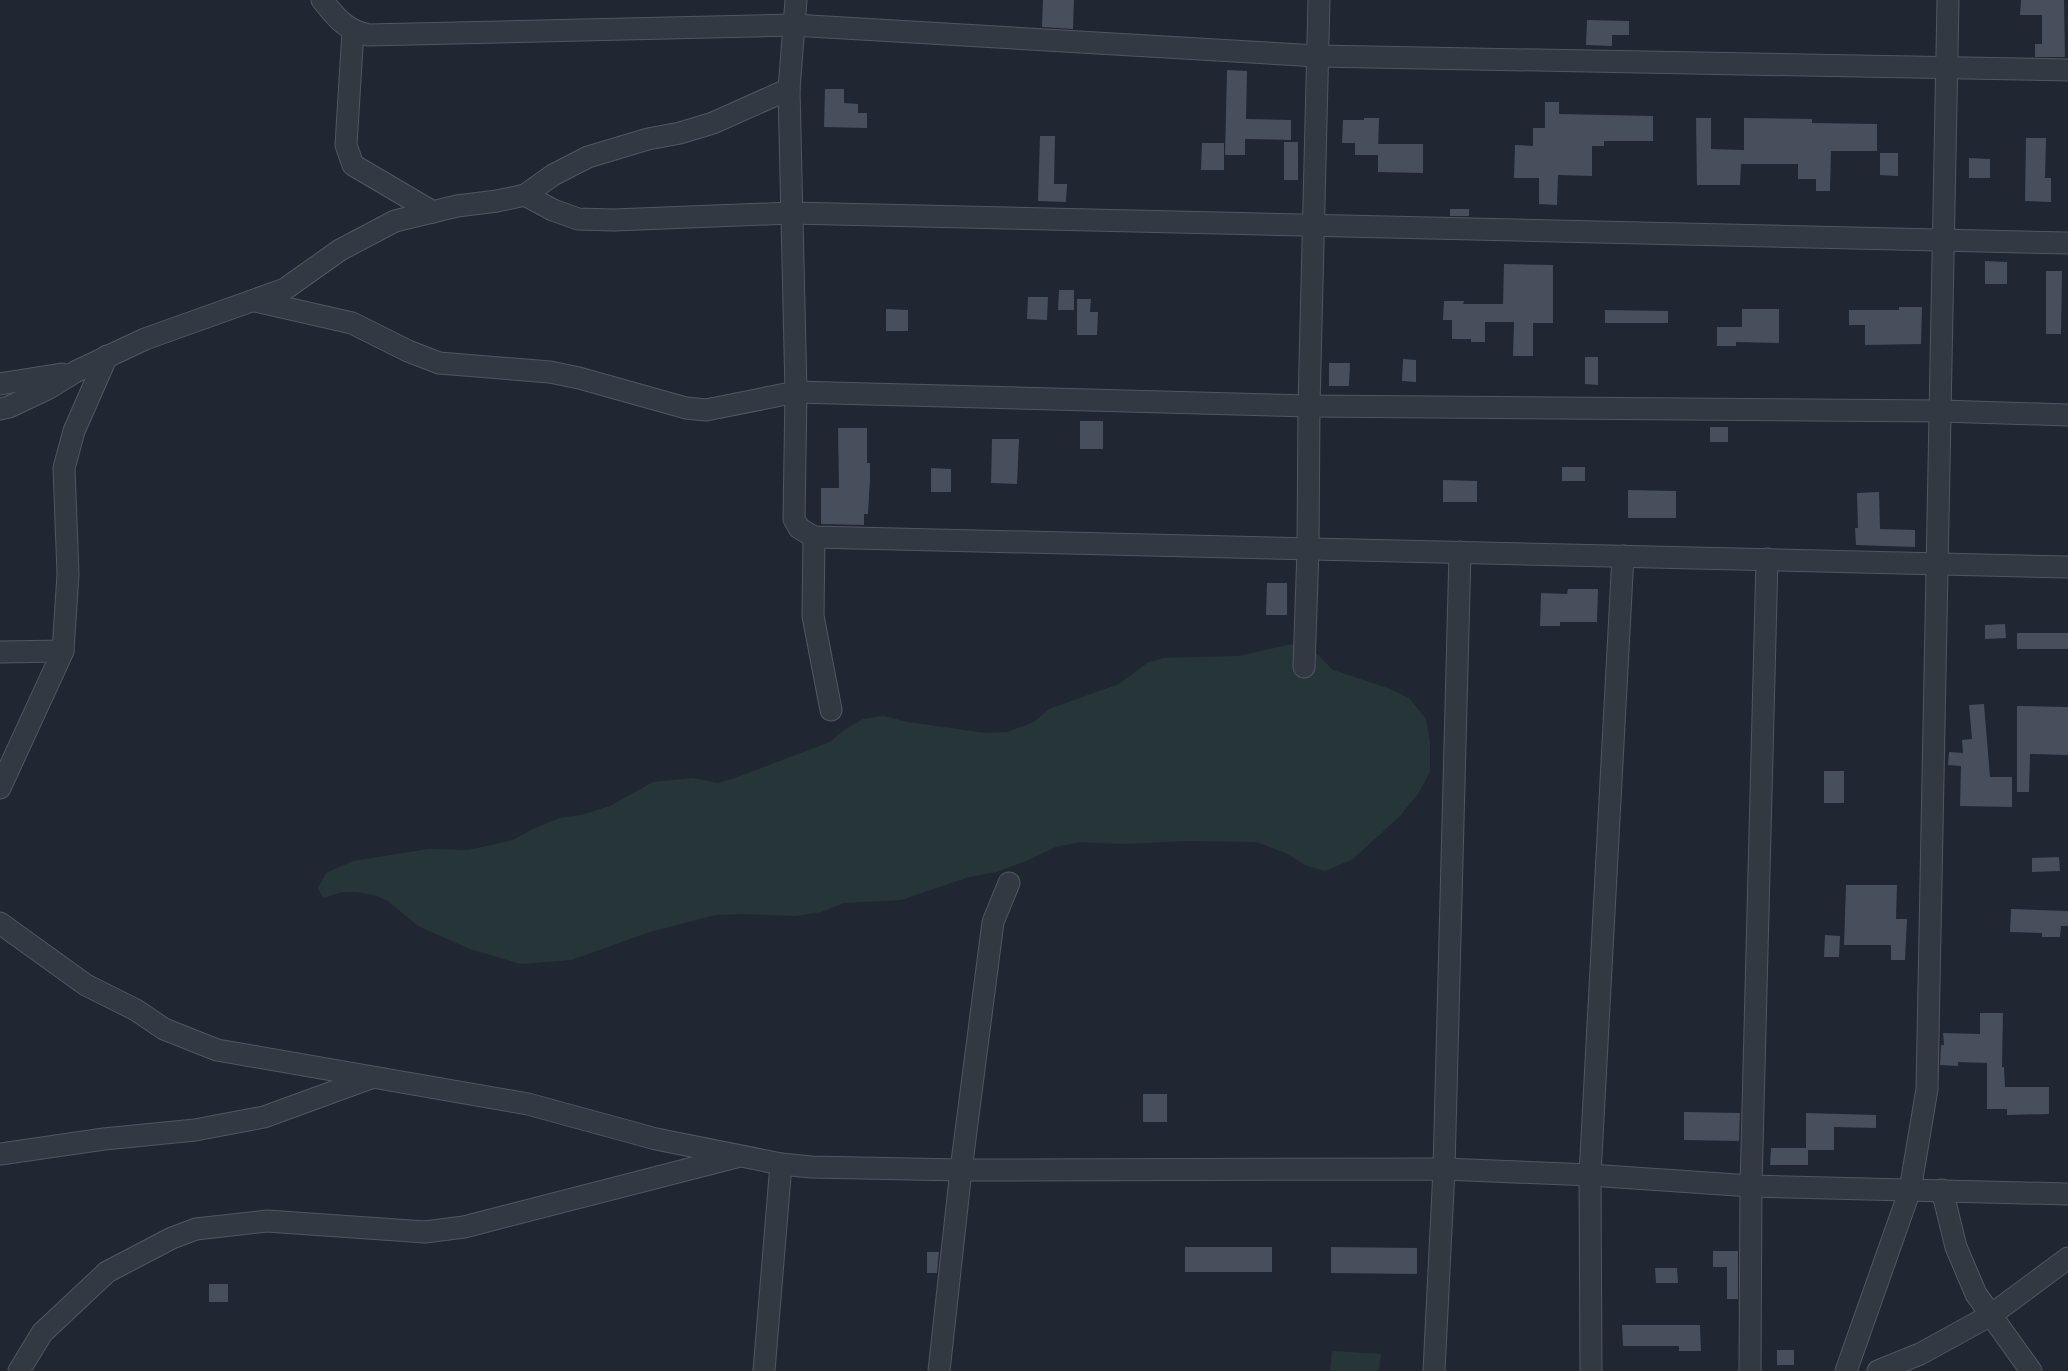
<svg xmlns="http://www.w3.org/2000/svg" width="2068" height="1371" font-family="Arial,sans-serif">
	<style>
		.green { fill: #263638 }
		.building { fill: #474e5c }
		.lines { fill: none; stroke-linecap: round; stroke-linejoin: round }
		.minor-casing { stroke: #515662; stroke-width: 23 }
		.minor { stroke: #333943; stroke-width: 21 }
	</style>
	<rect width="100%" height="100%" fill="#202733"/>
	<g class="green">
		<path d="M1292,644L1318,655L1333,670L1390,689L1410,699L1426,719L1430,742V772L1418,794L1399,817L1353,859L1325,871L1305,865L1286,853L1256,842L1186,841L1123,844L1080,842L1056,847L1026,861L996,872L969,877L901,900L844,903L821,912L796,916L740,914L715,915L650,932L571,960L521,964L470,949L418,926L388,901L377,896L357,892H341L323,898L318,888L326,873L353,861L429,849L468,850L513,840L535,828L560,818L581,815L610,806L653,782L692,778L718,783L735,778L830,742L844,730L863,719L883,716L908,722L985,733L1007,732L1034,722L1049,709L1119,684L1147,663L1163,658L1239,656Z"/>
		<path d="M1332,1351L1381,1354L1379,1371H1330Z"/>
	</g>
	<g class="building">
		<path d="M1043,0H1074L1073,29L1042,27Z"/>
		<path d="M2021,0H2064L2065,57H2035V44H2042V15H2020Z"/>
		<path d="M1587,20L1629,21V35H1612V46L1586,45Z"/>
		<path d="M1227,70L1247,71L1246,119L1291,120V140L1245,139V155H1225Z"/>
		<path d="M825,89H844V103L858,104V113H867V128L824,127Z"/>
		<path d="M1545,102H1559V114L1653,116V141H1604V146H1592V176L1558,175L1557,205L1539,204V178H1514L1515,145L1533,146V128H1545Z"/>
		<path d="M1364,118H1379L1378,155H1355V143H1342L1343,120H1364Z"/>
		<path d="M1696,118H1711V149L1744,150V118L1812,119V123L1877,124V151H1831L1830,191H1816V179H1798V164H1741L1740,185H1697Z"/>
		<path d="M1040,136H1055L1054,184H1067L1066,202L1038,201Z"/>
		<path d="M2026,138H2046L2045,178H2051V202L2025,201Z"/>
		<rect x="1284" y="142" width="14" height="38"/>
		<path d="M1202,143H1224V170H1201Z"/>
		<path d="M1378,144H1423V173L1378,172Z"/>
		<path d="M1880,153H1898V176L1880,175Z"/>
		<path d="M1969,158L1990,159V178H1969Z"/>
		<rect x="1450" y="209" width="19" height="7"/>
		<path d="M1985,261L2007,262V284H1985Z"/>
		<path d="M1504,264L1553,265V323H1533V356H1513L1514,322H1485V342H1471V339H1452V320H1443L1444,301H1464L1463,304H1503Z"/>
		<path d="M2046,271H2062L2061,334H2046Z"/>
		<path d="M1059,290H1074V310H1058Z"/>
		<path d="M1028,297H1048L1047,320L1027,319Z"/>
		<path d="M1077,299H1091L1090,312H1098L1097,335H1077Z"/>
		<path d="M1899,307H1922L1921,344L1865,345V325H1849V310H1899Z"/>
		<path d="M886,309L908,310V331H886Z"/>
		<path d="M1742,309H1779V343L1736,342V346H1717V327H1742Z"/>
		<path d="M1605,310L1668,311V323H1605Z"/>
		<path d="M1585,357H1598V385L1585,384Z"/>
		<path d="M1403,359L1416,360V382L1402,381Z"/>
		<path d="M1329,363H1350L1349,386H1329Z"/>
		<rect x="1080" y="421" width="23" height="28"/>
		<rect x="1710" y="427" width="18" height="15"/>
		<path d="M838,428H867V463H870V479L868,514H864V525L821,524V488H839Z"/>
		<path d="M992,439H1019L1017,484L991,483Z"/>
		<rect x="1562" y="467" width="23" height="14"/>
		<path d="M931,468L951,469V492H931Z"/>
		<path d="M1443,480L1477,481V502H1443Z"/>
		<path d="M1628,490L1676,491V518H1628Z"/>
		<path d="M1879,492L1880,529L1915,530V547L1856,545L1855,528H1858L1857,493Z"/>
		<path d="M1267,583H1287V615H1266Z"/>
		<path d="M1568,589H1598L1597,622H1560V626H1540L1541,593L1567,594Z"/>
		<path d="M2005,624L2006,638L1985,639V625Z"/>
		<rect x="2017" y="633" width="51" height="16"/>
		<path d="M1984,704L1990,777H2012V807L1960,806L1961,766L1948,765L1949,752L1963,753L1962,740L1972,739L1969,705Z"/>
		<path d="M2017,706L2068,707V755L2030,754L2029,792H2017Z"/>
		<rect x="1824" y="771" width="20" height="32"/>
		<path d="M2059,857L2060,871L2032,872V858Z"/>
		<path d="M1846,885H1897L1896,919H1907L1905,960H1891V945H1844Z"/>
		<path d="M2011,909L2068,911V926H2061L2060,937H2042V933L2010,932Z"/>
		<path d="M1825,935L1840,936L1839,957H1824Z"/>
		<path d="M1980,1013H2003L2002,1067H2004L2005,1087H2049V1114L2007,1115V1109H1987V1063L1958,1062V1066L1940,1065L1941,1045H1944L1943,1033L1980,1034Z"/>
		<rect x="1143" y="1094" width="24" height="28"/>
		<path d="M1684,1112L1740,1113L1739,1141L1684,1140Z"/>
		<path d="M1806,1113L1876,1115V1128L1834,1127V1150H1808V1165H1770L1771,1148H1806Z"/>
		<rect x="1185" y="1247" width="87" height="25"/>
		<path d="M1331,1247L1417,1248V1274L1331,1273Z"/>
		<path d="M1713,1251H1738V1299H1727V1267H1713Z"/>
		<path d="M927,1252H939L937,1273H927Z"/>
		<path d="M1655,1268H1677L1678,1283H1656Z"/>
		<rect x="209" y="1284" width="19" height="18"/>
		<path d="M1622,1325H1700L1701,1351H1679V1346H1623Z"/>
		<rect x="1777" y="1350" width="17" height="15"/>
	</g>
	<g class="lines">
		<defs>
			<g id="minor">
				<path d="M322,0C337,18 344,29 368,35L793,25L1318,56L2068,70"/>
				<path d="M796,0L789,89L796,392L794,519L799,528L814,537L2068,567"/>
				<path d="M353,31L346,145L353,165L433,212"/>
				<path d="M525,195L553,210L578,219L614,220L791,213L2068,243"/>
				<path d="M255,301L352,323L408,351L439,363L550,372L579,378L686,408L706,410L796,392L1309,406L1941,411L2068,415"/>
				<path d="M0,384L62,374"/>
				<path d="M0,409L9,407L49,388L75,372L145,339L285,289L340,250L395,221L457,206L497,201L525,195L553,175L588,157L648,139L680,133L713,123L789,89"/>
				<path d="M814,537L813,616L831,710"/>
				<path d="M0,652L63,651"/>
				<path d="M1304,667L1308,549L1309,406L1319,0"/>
				<path d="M0,788L63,651L68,574L64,468L74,431L107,356"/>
				<path d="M0,923L86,985L136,1010L164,1029L217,1050L528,1104L656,1139L781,1164L811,1167L961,1170L1444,1169L1590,1175L1751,1186L2068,1194"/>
				<path d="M0,1154L104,1139L195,1130L264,1117L371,1078"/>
				<path d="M1942,1190L1956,1247L1976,1294L2031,1371"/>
				<path d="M19,1371L42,1333L107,1272L172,1238L196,1229L267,1221L425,1232L464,1227L736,1157"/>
				<path d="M764,1371L781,1164"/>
				<path d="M939,1371L961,1170L993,922L1009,883"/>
				<path d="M1434,1371L1444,1169L1460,552"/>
				<path d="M1591,1371L1590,1175L1623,556"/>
				<path d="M1750,1371L1751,1186L1767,559"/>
				<path d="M1846,1371L1910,1190L1927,1089L1948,0"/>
				<path d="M1878,1371L1920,1354L1991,1315L2068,1258"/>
			</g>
		</defs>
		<use href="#minor" class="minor-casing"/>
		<use href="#minor" class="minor"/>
	</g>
</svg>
